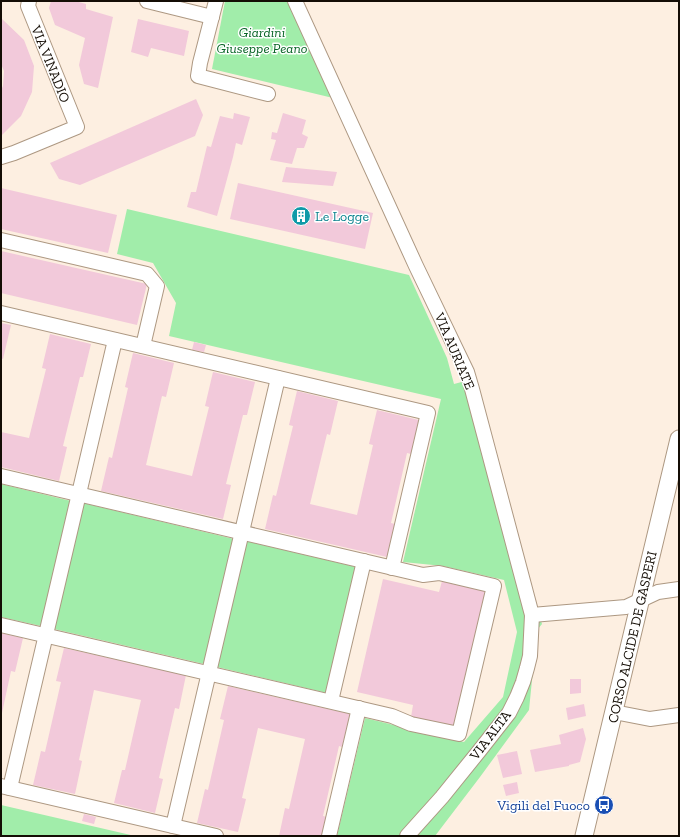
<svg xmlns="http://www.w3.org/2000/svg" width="680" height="837" font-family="'Zilla Slab',serif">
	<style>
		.green { fill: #a1edaa }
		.building { fill: #f2c9da }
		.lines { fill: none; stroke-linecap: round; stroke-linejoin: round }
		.minor-casing { stroke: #ad9882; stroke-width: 16 }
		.major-casing { stroke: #ad9882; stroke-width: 19 }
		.minor { stroke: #fff; stroke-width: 14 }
		.major { stroke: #fff; stroke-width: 17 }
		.labels { text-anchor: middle; stroke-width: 3; stroke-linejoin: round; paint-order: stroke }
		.park-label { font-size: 14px; font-style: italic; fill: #066424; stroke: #fff }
		.street-label { font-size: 14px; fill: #140d05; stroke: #fff }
		.culture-label { font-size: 14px; fill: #0d838f; stroke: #fff; text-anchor: start }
		.transit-label { font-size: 14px; fill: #164399; stroke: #fff; text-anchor: end }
	</style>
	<rect width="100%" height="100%" fill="#fdefe1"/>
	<g class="green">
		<path d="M225,1H287L333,98L212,69Z"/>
		<path d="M127,209L409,275L447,358L454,384L473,379L534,599L542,624L537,630L529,710L480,777L435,836H337L365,718L464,742L503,697L517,632L504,580L443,566L403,562L441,399L169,336L176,303L153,263L117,254Z"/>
		<path d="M1,484L71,501L41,626L1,617Z"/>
		<path d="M83,503L234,539L204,664L54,629Z"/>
		<path d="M246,541L356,567L327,693L217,667Z"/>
		<path d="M1,805L135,836H1Z"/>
	</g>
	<g class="building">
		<path d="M51,1H75L86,4V9L113,17L98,88L84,84L79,65L85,38L55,25L49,8Z"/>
		<path d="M1,18L24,40L34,66L32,92L21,116L1,136V90L3,86L4,71L1,64Z"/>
		<path d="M138,19L189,31L184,56L151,48L148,57L131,52Z"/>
		<path d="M196,99L203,115L195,136L80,185L59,179L50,163Z"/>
		<path d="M234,113L250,117L242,145L236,143L233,157L217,216L187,207L191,192H196L207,146L211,147L220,116L233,119Z"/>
		<path d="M283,113L306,120L302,134L308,137L304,148H297L292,164L270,160L276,140L271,139L272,132L277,133Z"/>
		<path d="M286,167L337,172L333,186L282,182Z"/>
		<path d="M238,183L373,213L365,249L230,219Z"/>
		<path d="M1,188L117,215L108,253L1,229Z"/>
		<path d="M1,251L147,284L137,325L1,293Z"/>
		<path d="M1,323L11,325L3,359L1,358Z"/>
		<path d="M50,334L91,344L83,377H80L63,446L67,447L59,481L1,467V432L29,438L46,369L42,368Z"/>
		<path d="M194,342L206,345L204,352L192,350Z"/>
		<path d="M133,353L174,363L166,397L162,396L146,465L192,476L209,407L205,406L213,372L255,382L247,415H243L226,484L231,485L223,519L101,491L109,457L112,458L128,388L125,387Z"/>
		<path d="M297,391L338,401L330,435L327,434L310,504L357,515L373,445L369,444L377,410L419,420L411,454L407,453L391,523L395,524L387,557L265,529L273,495L276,496L293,426L289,425Z"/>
		<path d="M383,579L439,592L442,581L487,591L456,727L411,717L413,705L357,692Z"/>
		<path d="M1,633L23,638L15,672L11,671L2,713Z"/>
		<path d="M64,648L186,675L179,709L175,708L159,778L163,779L155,813L114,803L122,770H125L141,700L94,690L79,760L82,761L75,794L33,785L41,751L45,752L61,682L56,681Z"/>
		<path d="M570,679H581V693L570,694Z"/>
		<path d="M228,686L350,714L342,747L339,746L323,816L327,817L322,836H279L285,808L289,809L305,739L258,728L242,798L246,799L238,832L197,823L205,789L208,790L224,720L220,719Z"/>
		<path d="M584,704L586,716L568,720L566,708Z"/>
		<path d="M583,728L586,739L580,762L569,765V766L535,772L530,750L561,744L559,735Z"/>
		<path d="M517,751L522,774L503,778L497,755Z"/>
		<path d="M517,782L519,793L506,796L503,785Z"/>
		<path d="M84,814L96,817L94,824L82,821Z"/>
	</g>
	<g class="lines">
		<defs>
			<g id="minor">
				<path d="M147,1L212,17"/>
				<path d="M216,1L200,63L198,76L268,94"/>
				<path d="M295,1L416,266L467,372L472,389L532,615L530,656L527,668L523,682L517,697L509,713L480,750L442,797L407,836"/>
				<path d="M1,157L14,153L77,127L28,6L29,1"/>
				<path d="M1,240L147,274L157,286L143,346"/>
				<path d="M1,313L428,413L392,568"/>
				<path d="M1,476L423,575L439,573L494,586L459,734L411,724L392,716L1,625"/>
				<path d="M532,615L626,607L658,592L679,589"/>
				<path d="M331,701L364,561"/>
				<path d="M614,712L650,719L679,715"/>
				<path d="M1,786L216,836"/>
				<path d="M10,788L115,340"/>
				<path d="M173,826L278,378"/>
				<path d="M329,836L359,708"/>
			</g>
			<path id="major" d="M584,836L679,439"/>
		</defs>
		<use href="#minor" class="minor-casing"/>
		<use href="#major" class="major-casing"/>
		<use href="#minor" class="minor"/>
		<use href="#major" class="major"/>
	</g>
	<defs>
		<symbol id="building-disc" viewBox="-11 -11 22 22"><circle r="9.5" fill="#0f9aa8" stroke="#fff"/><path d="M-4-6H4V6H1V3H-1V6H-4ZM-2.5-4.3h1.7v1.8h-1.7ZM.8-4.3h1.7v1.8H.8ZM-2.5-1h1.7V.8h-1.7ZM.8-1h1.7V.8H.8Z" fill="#fff"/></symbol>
		<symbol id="bus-disc" viewBox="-11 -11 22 22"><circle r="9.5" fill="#1a4fb4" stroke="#fff"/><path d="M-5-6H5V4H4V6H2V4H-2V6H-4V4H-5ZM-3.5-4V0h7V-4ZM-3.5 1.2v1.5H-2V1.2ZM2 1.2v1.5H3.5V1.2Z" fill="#fff"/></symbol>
	</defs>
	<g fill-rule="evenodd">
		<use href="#building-disc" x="290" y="205" width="22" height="22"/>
		<use href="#bus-disc" x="593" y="794" width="22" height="22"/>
	</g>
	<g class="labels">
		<g class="park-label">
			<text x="262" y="37">Giardini<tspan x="262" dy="16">Giuseppe Peano</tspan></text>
		</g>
		<g class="street-label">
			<text transform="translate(51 64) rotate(68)" y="5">VIA VINADIO</text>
			<text transform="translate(455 351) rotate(67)" y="5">VIA AURIATE</text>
			<text transform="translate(632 637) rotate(-77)" y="5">CORSO ALCIDE DE GASPERI</text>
			<text transform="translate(490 735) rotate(-53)" y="5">VIA ALTA</text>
		</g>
		<g class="culture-label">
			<text x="315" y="221">Le Logge</text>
		</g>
		<g class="transit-label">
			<text x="590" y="810">Vigili del Fuoco</text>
		</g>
	</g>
	<rect width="680" height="837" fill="none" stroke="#140d05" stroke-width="4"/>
</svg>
